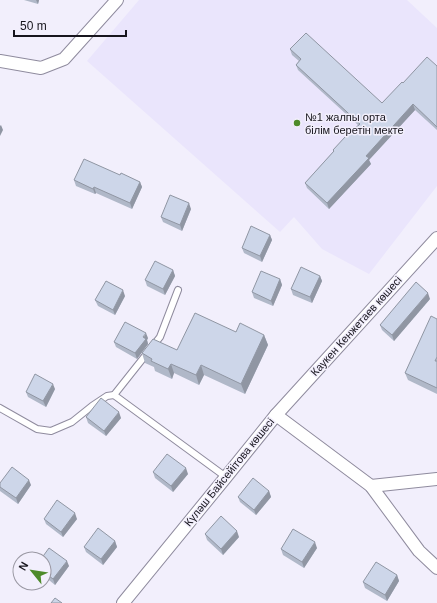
<svg xmlns="http://www.w3.org/2000/svg" width="437" height="603" font-family="Helvetica,sans-serif">
	<style>
		.built { fill: #eae5fc }
		.lines { fill: none; stroke-linecap: round; stroke-linejoin: round }
		.service-casing { stroke: #8f8b9e; stroke-width: 8 }
		.minor-casing { stroke: #8f8b9e; stroke-width: 14 }
		.service { stroke: #fff; stroke-width: 6 }
		.minor { stroke: #fff; stroke-width: 12 }
		.wall { fill: #b0b8c8 }
		.shaded-wall { fill: #9096a3 }
		.building { fill: #cdd6e9; stroke: #9096a3 }
		.poi-dot { fill: #4d8a2a; stroke: #f2effc; stroke-width: 1.5 }
		.labels { text-anchor: middle; stroke-width: 3; stroke-linejoin: round; paint-order: stroke }
		.poi-label { font-size: 11px; fill: #17151d; stroke: #f2effc; text-anchor: start }
		.street-label { font-size: 11px; fill: #17151d; stroke: #f2effc }
	</style>
	<rect width="100%" height="100%" fill="#f2effc"/>
	<path class="built" d="M139,0H407L437,28V186L369,274L322,249L294,217L280,232L87,61Z"/>
	<g class="lines">
		<defs>
			<g id="service">
				<path d="M114,395L226,477"/>
				<path d="M0,408L37,429L51,431L72,422L92,406L107,396L114,395L160,337L178,290"/>
			</g>
			<g id="minor">
				<path d="M0,61L41,68L64,59L117,0"/>
				<path d="M276,415L437,238"/>
				<path d="M371,486L437,479"/>
				<path d="M123,603L226,477L276,415L371,486L419,551L437,568"/>
			</g>
		</defs>
		<use href="#service" class="service-casing"/>
		<use href="#minor" class="minor-casing"/>
		<use href="#service" class="service"/>
		<use href="#minor" class="minor"/>
	</g>
	<g class="wall">
		<path d="M24,0H39L38,4Z"/>
		<path d="M290,49L382,103L403,83L437,66V130L415,110L369,160L371,164L329,209L307,188L305,183L333,152V150L358,125L298,70L296,65L299,61L292,55Z"/>
		<path d="M120,175L140,182L142,187L132,209L96,193L95,194L76,186L74,180Z"/>
		<path d="M191,209L182,231L163,222L161,217Z"/>
		<path d="M270,235L272,240L262,262L244,253L242,248Z"/>
		<path d="M173,270L175,276L165,295L147,286L145,280Z"/>
		<path d="M320,276L322,281L312,303L293,295L291,289Z"/>
		<path d="M280,279L282,285L273,306L254,298L252,292Z"/>
		<path d="M125,296L115,315L98,306L95,300Z"/>
		<path d="M430,299L394,341L382,330L380,325Z"/>
		<path d="M437,319V394L408,380L405,373Z"/>
		<path d="M236,332L264,335L268,345L245,394L204,375L199,385L174,373L172,379L155,371L154,367L145,363L142,353L177,350Z"/>
		<path d="M148,338L147,340L148,344L137,359L116,347L114,342Z"/>
		<path d="M55,389L46,407L28,397L26,392Z"/>
		<path d="M86,417L121,418L106,436L88,423Z"/>
		<path d="M153,472L188,474L173,492L155,478Z"/>
		<path d="M0,483L31,485L18,504L0,491Z"/>
		<path d="M269,491L271,497L256,515L240,502L238,497Z"/>
		<path d="M44,519H77L63,537L46,524Z"/>
		<path d="M205,534L239,537L223,555L207,540Z"/>
		<path d="M115,541L117,547L103,565L86,552L84,547Z"/>
		<path d="M317,548L304,568L283,555L281,549Z"/>
		<path d="M44,559L69,566L55,585L44,576Z"/>
		<path d="M397,575L399,581L387,601L365,588L363,582Z"/>
	</g>
	<g class="shaded-wall">
		<path d="M36,0H39L38,4Z"/>
		<path d="M413,104L415,110L369,160L371,164L329,209L327,203L366,156Z"/>
		<path d="M1,125L3,130L0,136V126Z"/>
		<path d="M140,182L142,187L132,209L130,203Z"/>
		<path d="M94,187L96,193L95,194L93,189Z"/>
		<path d="M189,203L191,209L182,231L180,225Z"/>
		<path d="M270,235L272,240L262,262L260,256Z"/>
		<path d="M173,270L175,276L165,295L163,289Z"/>
		<path d="M320,276L322,281L312,303L310,297Z"/>
		<path d="M280,279L282,285L273,306L271,301Z"/>
		<path d="M123,290L125,296L115,315L113,310Z"/>
		<path d="M428,293L430,299L394,341L392,335Z"/>
		<path d="M146,333L148,338L147,340L148,344L137,359L135,353Z"/>
		<path d="M264,335L268,345L245,394L241,384Z"/>
		<path d="M171,364L174,373L172,379L168,369Z"/>
		<path d="M201,365L204,375L199,385L196,375Z"/>
		<path d="M53,384L55,389L46,407L43,401Z"/>
		<path d="M119,412L121,418L106,436L104,431Z"/>
		<path d="M186,468L188,474L173,492L171,486Z"/>
		<path d="M29,480L31,485L18,504L16,498Z"/>
		<path d="M269,491L271,497L256,515L254,510Z"/>
		<path d="M75,513L77,519L63,537L61,532Z"/>
		<path d="M237,531L239,537L223,555L221,549Z"/>
		<path d="M115,541L117,547L103,565L101,559Z"/>
		<path d="M315,542L317,548L304,568L302,562Z"/>
		<path d="M67,561L69,566L55,585L53,579Z"/>
		<path d="M397,575L399,581L387,601L385,595Z"/>
	</g>
	<g class="building">
		<path d="M306,33L382,103L402,82L403,83L427,57L437,66V127L413,104L366,156L369,158L327,203L305,183L334,151L333,150L345,137L360,124L296,65L301,59L290,49Z"/>
		<path d="M84,159L120,175L121,173L140,182L130,203L94,187L93,189L74,180Z"/>
		<path d="M170,195L189,203L180,225L161,217Z"/>
		<path d="M251,226L270,235L260,256L242,248Z"/>
		<path d="M155,261L173,270L163,289L145,280Z"/>
		<path d="M301,267L320,276L310,297L291,289Z"/>
		<path d="M261,271L280,279L271,301L252,292Z"/>
		<path d="M106,281L123,290L113,310L95,300Z"/>
		<path d="M416,282L428,293L392,335L380,325Z"/>
		<path d="M195,313L236,332L240,323L264,335L241,384L201,365L196,375L171,364L168,369L151,361L152,359L142,353L153,339L177,350Z"/>
		<path d="M431,316L437,319V357L435,361H437V388L405,373Z"/>
		<path d="M125,322L146,333L143,337L146,339L135,353L114,342Z"/>
		<path d="M35,374L53,384L43,401L26,392Z"/>
		<path d="M101,398L119,412L104,431L86,417Z"/>
		<path d="M167,454L186,468L171,486L153,472Z"/>
		<path d="M12,467L29,480L16,498L0,487V483Z"/>
		<path d="M253,478L269,491L254,510L238,497Z"/>
		<path d="M57,500L75,513L61,532L44,519Z"/>
		<path d="M221,516L237,531L221,549L205,534Z"/>
		<path d="M98,528L115,541L101,559L84,547Z"/>
		<path d="M293,529L315,542L302,562L281,549Z"/>
		<path d="M49,548L67,561L53,579L44,572V559H41Z"/>
		<path d="M376,562L397,575L385,595L363,582Z"/>
		<path d="M55,598L62,603H51Z"/>
	</g>
	<circle class="poi-dot" cx="297" cy="123" r="4"/>
	<g class="labels">
		<g class="poi-label">
			<text x="305" y="121">№1 жалпы орта<tspan x="305" dy="13">білім беретін мекте</tspan></text>
		</g>
		<g class="street-label">
			<text transform="translate(356 326) rotate(-48)" y="4">Каукен Кенжетаев көшесі</text>
			<text transform="translate(229 472) rotate(-51)" y="4">Күләш Байсейітова көшесі</text>
		</g>
	</g>
	<g transform="translate(32 571) rotate(300)"><circle r="19" fill="#f2effc" stroke="#9a98a3"/>
	<path d="M0-3L7 15L0 10L-7 15Z" fill="#4d8a2a"/>
	<text y="-6" font-size="11" font-weight="bold" text-anchor="middle" fill="#17151d">N</text>
	</g>
	<path d="M14 30v6h112v-6" fill="none" stroke="#17151d" stroke-width="2"/>
	<text x="20" y="30" font-size="12" fill="#17151d" stroke="#f2effc" stroke-width="3" paint-order="stroke">50 m</text>
</svg>
